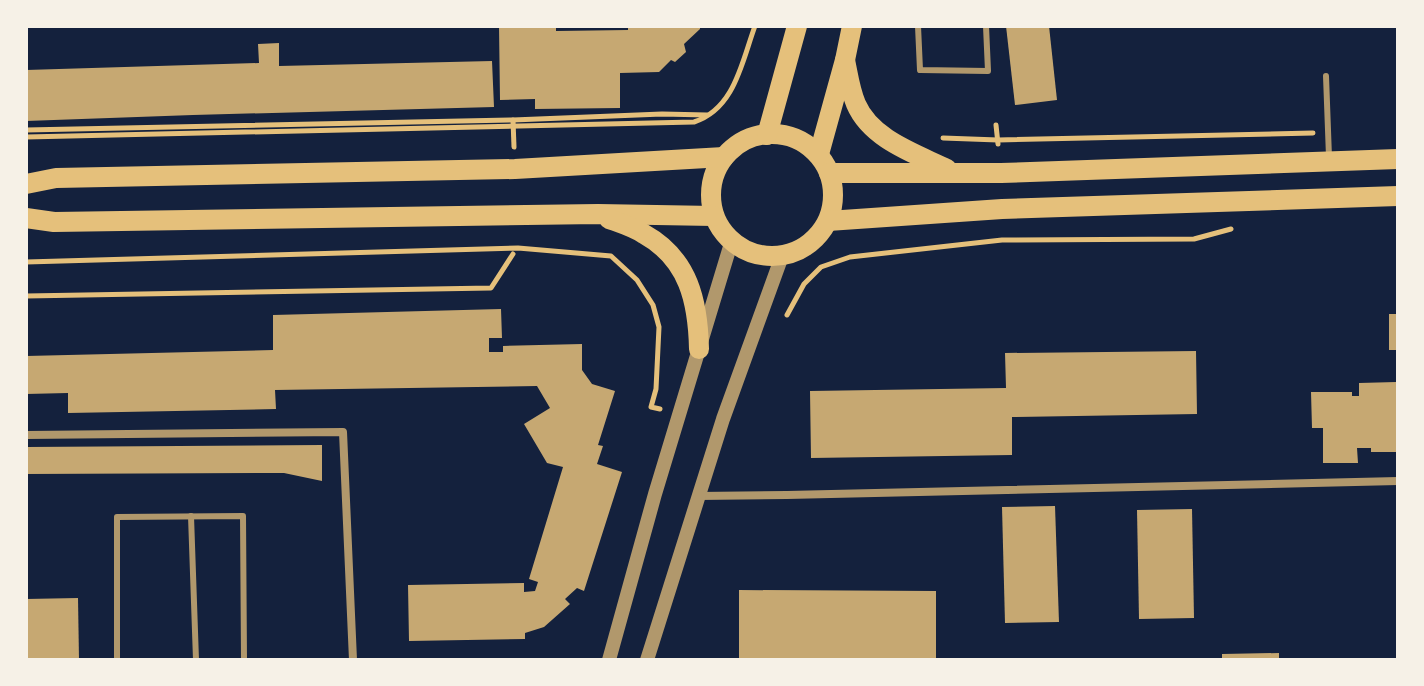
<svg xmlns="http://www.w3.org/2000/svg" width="1424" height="686" font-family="'Sofia Sans Condensed',sans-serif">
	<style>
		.building { fill: #c6a872 }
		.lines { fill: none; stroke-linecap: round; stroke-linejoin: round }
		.path { stroke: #e5c07b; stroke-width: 5 }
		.service { stroke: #b1986c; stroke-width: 6 }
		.minor { stroke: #b1986c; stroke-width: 8 }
		.tertiary { stroke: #b1986c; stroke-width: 14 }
		.primary { stroke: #e5c07b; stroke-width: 20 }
	</style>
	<rect width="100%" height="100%" fill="#14213d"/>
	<g class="building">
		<path d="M499,26H556V31L628,30V26H700V29L684,44L686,52L675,62L671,60L659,72L620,73V108L535,109V99L500,100Z"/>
		<path d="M1006,26H1049L1057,100L1015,105Z"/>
		<path d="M279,43V66L492,61L494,107L193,115L26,121V70L259,63L258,44Z"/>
		<path d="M501,309L502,338H489V352H503V346L582,344V370L592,384L615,391L598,445L603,446L597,464L622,472L584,591L577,588L565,599L570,604L544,627L525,633V639L409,641L408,585L524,583V592L535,591L538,582L529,579L563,467L547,463L524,424L550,408L537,386L275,390L276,409L68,413V393L26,394V356L273,350V315Z"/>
		<rect x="1389" y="314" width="9" height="36"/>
		<path d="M1196,351L1197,414L1012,417V455L811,458L810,391L1006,388L1005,353Z"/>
		<path d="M1396,382L1398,452H1371V448H1357L1358,463H1323V428H1312L1311,392H1352V396H1359V383Z"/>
		<path d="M322,445V481L284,473L26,474V447Z"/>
		<path d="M1055,506L1059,622L1005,623L1002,507Z"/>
		<path d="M1192,509L1194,618L1139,619L1137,510Z"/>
		<path d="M739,590L936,591V659L739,658Z"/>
		<path d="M78,598L79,660H26V599Z"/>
		<path d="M1279,653V660H1222V654Z"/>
	</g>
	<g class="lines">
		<g class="path">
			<path d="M513,120L514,147"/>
			<path d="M996,125L998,144"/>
			<path d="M26,130L513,120L662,114L707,115"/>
			<path d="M26,137L694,122C735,109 742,61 755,26"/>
			<path d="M943,138L998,140L1313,133"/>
			<path d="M26,262L518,248L611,256L637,280L653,305L659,327L656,389L651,407L660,409"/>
			<path d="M26,296L491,288L513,254"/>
			<path d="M787,315L804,284L821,267L850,257L1002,240L1194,239L1231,229"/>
		</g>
		<g class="service">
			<path d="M918,26L920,70L988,71L986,26"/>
			<path d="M1326,76L1329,157"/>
			<path d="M191,516L196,660"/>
			<path d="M117,660V517L243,516L244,660"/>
		</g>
		<g class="minor">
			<path d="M26,435L343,432L353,660"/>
			<path d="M698,496L787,495L1398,481"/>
		</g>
		<g class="tertiary">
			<path d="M609,660L655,494L732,240"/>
			<path d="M647,660L723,419L782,256"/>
		</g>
		<g class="primary">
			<path d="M845,60C848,74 850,90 856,104C871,139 914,153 947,169"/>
			<circle cx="772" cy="195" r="61"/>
			<path d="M767,135L797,26"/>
			<path d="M819,154L845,60L852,26"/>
			<path d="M829,173H1001L1398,159"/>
			<path d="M26,184L56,178L515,169L724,157"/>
			<path d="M26,218L54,222L598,214L714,216"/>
			<path d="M609,219C620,223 633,227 644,234C689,259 698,302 699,349"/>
			<path d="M828,221L1002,209L1398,196"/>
		</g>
	</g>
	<rect width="1424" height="686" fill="none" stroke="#f6f1e7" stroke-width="56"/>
</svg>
